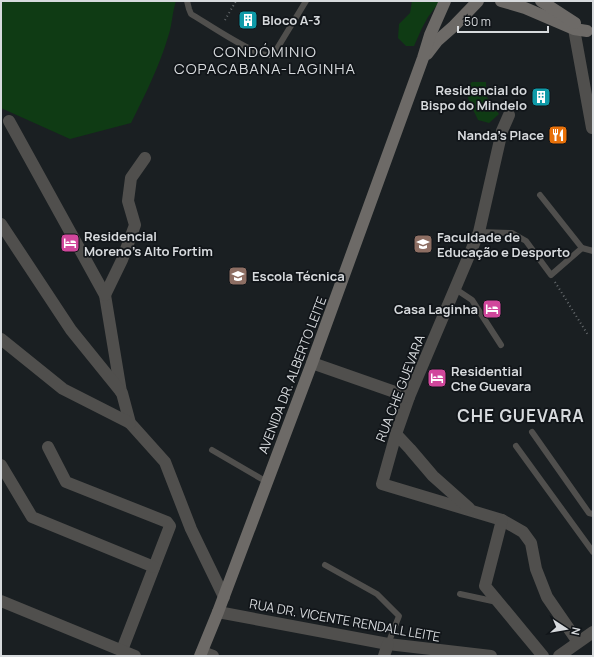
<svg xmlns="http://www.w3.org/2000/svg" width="594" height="657" font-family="Manrope,sans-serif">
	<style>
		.green { fill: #0f3b14 }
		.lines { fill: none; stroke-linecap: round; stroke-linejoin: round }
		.path { stroke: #696d70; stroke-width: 2; stroke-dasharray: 1 3; stroke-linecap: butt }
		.lane { stroke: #504f4d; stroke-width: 6 }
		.street { stroke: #504f4d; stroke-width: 12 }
		.secondary { stroke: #6d6a67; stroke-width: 12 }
		.labels { text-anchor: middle; stroke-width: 3.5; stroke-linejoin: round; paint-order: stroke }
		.poi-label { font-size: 13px; font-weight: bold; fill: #d7dadd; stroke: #111519; text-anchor: start }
		.street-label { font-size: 13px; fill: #d7dadd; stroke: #111519 }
		.quarter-label { font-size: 15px; letter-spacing: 1px; fill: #d7dadd; stroke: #111519 }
		.district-label { font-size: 17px; font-weight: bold; letter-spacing: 1px; fill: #d7dadd; stroke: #111519 }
	</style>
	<rect width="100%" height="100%" fill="#1a1f22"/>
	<g class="green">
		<path d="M1,1H176C172,13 172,26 168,37C159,67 145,95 131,123L70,139L1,108Z"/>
		<path d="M412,1H440L428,17L422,28L414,46H406L398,38L399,24L410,13Z"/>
		<path d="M472,82H486V96L499,114L489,123L478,120C475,113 466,98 467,91C467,88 470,84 472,82Z"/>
	</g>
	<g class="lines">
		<g class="path">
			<path d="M225,20L236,1"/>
			<path d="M555,282L588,335"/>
		</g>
		<g class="lane">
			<path d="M187,1L189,9L191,14C205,22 256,57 269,55C271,55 273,53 275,52L306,1"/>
			<path d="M479,232L512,233L526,241L551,275L582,248L540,195"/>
			<path d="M582,248L593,251"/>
			<path d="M454,288L472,300L501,345"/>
			<path d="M532,432L589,513L593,514"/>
			<path d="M516,446L593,552"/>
			<path d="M212,450L267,482"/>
			<path d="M325,565L377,594L399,616L388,644"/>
			<path d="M460,594L497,602"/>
		</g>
		<g class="street">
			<path d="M574,29L592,128L593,126"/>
			<path d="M509,115L502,131L479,232L409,397L396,434L382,484L502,520L523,532L531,543L536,569L547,597L578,642"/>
			<path d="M9,121L105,295L121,392"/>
			<path d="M1,224L71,330L122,393L130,423L165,462L191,529L224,597"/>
			<path d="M105,295L122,260L135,225L128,201L131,178L145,158"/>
			<path d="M1,339L63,389L130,423"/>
			<path d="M312,363L409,397"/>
			<path d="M396,434L410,449L433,476L469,508"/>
			<path d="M48,447L66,482L167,522L170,526L122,650"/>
			<path d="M1,465L32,517L154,567"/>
			<path d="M502,520L485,586L543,656"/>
			<path d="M1,601L135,656"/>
			<path d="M218,612L388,644L491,656"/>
			<path d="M202,652L213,656"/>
			<path d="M384,656L388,644"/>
			<path d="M559,656L593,632"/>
		</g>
		<g class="secondary">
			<path d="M501,1L525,8L574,29L587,31"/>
			<path d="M541,1L575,23"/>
			<path d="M427,54L437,41L454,26L478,1"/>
			<path d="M200,656L218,612L312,363L423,58L430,35L445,1"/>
		</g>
	</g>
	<defs>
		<symbol id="building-square" viewBox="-11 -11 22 22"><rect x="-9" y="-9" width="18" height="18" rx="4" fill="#0f9aa8" stroke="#111519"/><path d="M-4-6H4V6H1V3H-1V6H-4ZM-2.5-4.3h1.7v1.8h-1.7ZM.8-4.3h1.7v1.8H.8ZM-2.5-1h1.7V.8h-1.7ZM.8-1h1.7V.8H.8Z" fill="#fff"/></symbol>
		<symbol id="restaurant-square" viewBox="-11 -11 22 22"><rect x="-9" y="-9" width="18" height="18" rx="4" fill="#e8710a" stroke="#111519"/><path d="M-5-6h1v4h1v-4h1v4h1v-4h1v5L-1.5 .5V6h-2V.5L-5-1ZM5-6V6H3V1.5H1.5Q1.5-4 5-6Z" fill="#fff"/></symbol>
		<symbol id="hotel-square" viewBox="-11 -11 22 22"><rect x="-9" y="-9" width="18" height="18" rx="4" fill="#d1479c" stroke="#111519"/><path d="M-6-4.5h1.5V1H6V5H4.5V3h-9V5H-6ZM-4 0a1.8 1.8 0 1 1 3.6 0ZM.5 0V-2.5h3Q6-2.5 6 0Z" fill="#fff"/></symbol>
		<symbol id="school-square" viewBox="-11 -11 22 22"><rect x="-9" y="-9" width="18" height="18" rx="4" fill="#8d6e63" stroke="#111519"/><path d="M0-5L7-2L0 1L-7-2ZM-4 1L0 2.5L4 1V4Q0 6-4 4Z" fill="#fff"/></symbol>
	</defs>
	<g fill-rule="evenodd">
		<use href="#building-square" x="237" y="9" width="22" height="22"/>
		<use href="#building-square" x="530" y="86" width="22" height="22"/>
		<use href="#restaurant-square" x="547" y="124" width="22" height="22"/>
		<use href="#hotel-square" x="59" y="232" width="22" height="22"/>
		<use href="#school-square" x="412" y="233" width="22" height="22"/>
		<use href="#school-square" x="227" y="265" width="22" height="22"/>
		<use href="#hotel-square" x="481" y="298" width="22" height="22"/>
		<use href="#hotel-square" x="426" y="367" width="22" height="22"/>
	</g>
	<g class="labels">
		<g class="poi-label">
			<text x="262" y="25">Bloco A-3</text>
			<text x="527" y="95" text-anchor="end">Residencial do<tspan x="527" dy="15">Bispo do Mindelo</tspan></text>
			<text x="544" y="140" text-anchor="end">Nanda’s Place</text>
			<text x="84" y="241">Residencial<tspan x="84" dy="15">Moreno's Alto Fortim</tspan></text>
			<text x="437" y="242">Faculdade de<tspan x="437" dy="15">Educação e Desporto</tspan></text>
			<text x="252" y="281">Escola Técnica</text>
			<text x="478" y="314" text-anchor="end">Casa Laginha</text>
			<text x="451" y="376">Residential<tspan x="451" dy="15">Che Guevara</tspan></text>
		</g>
		<g class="street-label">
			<text transform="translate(292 375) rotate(-69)" y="5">AVENIDA DR. ALBERTO LEITE</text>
			<text transform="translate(400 388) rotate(-69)" y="5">RUA CHE GUEVARA</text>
			<text transform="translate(345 620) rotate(10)" y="5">RUA DR. VICENTE RENDALL LEITE</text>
		</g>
		<g class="quarter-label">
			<text x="265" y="57">CONDÓMINIO<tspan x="265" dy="17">COPACABANA-LAGINHA</tspan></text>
		</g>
		<g class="district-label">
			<text x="521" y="422">CHE GUEVARA</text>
		</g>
	</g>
	<rect width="594" height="657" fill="none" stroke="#d7dadd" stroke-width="4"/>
	<g transform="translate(566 629) rotate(102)" stroke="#111519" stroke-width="3" paint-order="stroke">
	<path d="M0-3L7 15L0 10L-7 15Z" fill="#d7dadd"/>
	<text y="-6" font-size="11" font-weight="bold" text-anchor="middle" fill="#d7dadd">N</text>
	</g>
	<path d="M458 26v6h90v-6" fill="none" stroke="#d7dadd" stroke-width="2"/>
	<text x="464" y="26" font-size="12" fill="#d7dadd" stroke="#111519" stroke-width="3" paint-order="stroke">50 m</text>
</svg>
